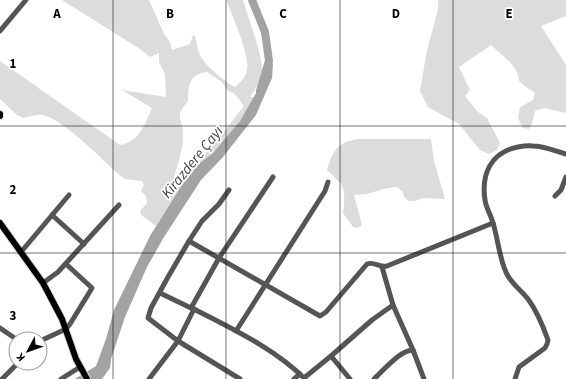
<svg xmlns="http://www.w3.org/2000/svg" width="566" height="379" font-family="'Source Sans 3',sans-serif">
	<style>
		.green { fill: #dcdcdc; fill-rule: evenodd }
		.water { fill: #a3a3a3 }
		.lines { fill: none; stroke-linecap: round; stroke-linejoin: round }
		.river { stroke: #a3a3a3; stroke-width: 8 }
		.major-casing { stroke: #dbdbdb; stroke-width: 8 }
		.minor { stroke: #555; stroke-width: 5 }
		.major { stroke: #000; stroke-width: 6 }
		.grid { fill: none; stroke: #000; stroke-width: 1; stroke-opacity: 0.55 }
		.labels { text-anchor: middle; stroke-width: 3.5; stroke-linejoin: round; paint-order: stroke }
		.water-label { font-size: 15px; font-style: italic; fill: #444; stroke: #fff }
		.grid-label { font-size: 13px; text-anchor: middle; font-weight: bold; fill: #000; stroke: #fff; stroke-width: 3.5; stroke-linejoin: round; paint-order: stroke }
	</style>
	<rect width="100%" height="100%" fill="#fff"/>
	<g class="green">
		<path d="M62,0H149L164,34L170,42L172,50L190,44L193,35L195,36C197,43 198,54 203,60C208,68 227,83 235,87C241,83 246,76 247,69C250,56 232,14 226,0H243C248,18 263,55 262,72C261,81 255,89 250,97H255L240,121L226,139L213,153L200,163L185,180L156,226L141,215L140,211L147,203L146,196L141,191L144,185L142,181L125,179L118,174C102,159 62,118 42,115C36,114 29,117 23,118L17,115L0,99V61L120,145C139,142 145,124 152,108L122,90L166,97L165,74L159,62V53L150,57L140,49ZM207,72L222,82L227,90L235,94L244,106L212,147L196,161L182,177L174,190L172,189C174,171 184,152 183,133C182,116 174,118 188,101C188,86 189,74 207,72Z"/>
		<path d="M438,0H566V16L541,26L566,65V113L544,108L535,111L532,123L529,129L523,128L518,118L520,107L533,100L535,93L526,87L519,81C519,66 501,55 491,45L459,67L470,90L465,96L478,112L487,118L500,143L497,150L489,154L480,150L459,124L428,107L420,91L427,50L438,10Z"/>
		<path d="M358,139H431L434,161L445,199L424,198L414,201H409L405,198L402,191L397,187L388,188L366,194L354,195L362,225L358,228L353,227L343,213C344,204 346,192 341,184C340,182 330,173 327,170C333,151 337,142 358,139Z"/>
	</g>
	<path class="water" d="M269,61L273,64L272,78L256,115L223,157L201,180L164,237L147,267L125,317L111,359L110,368L102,379H75L96,366L106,339L114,310L150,236L185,180L200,163L213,153L240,121L267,74Z"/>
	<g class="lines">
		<path class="river" d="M252,0L265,32L269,61L260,91"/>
		<defs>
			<g id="major">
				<path d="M0,114V116"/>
				<path d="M0,223L43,283L62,319L76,359L87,379"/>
			</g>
		</defs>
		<use href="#major" class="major-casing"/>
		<g class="minor">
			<path d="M0,31L26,0"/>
			<path d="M555,196L561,190L566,177"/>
			<path d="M52,215L84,244"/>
			<path d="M189,241L202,221L219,204L229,190"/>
			<path d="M21,252L69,195"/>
			<path d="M382,267L393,305L413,350"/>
			<path d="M43,283L58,272L119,205"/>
			<path d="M160,293L191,308"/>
			<path d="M194,309C232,329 274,348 305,379"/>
			<path d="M0,328L16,339"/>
			<path d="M236,331L325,191L328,182"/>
			<path d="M40,341L66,329L70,324L92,288L66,264"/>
			<path d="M331,356L372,320L393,305"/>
			<path d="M304,378L331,356L350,379"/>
			<path d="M2,379L18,363"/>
			<path d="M61,379L80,367"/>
			<path d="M149,379L178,341L194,309L191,308L219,258L273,177"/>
			<path d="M240,379L178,341L148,318L151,308L168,277L189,241L320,316L326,312L367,264C374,261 380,268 387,266L493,223"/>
			<path d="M294,379L300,374"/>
			<path d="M374,379C384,370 400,350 413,350L424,379"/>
			<path d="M515,379L519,367L545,348L547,344L548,340C543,326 537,311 528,299C522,291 513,285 508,276C500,264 498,238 493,223C491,215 486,208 485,200C481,174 491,152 518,147C523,146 528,145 533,146C544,146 555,151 566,154"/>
		</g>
		<use href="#major" class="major"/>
	</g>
	<path class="grid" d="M113,0V379M226,0V379M340,0V379M453,0V379M0,126H566M0,253H566"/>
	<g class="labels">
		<g class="water-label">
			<text transform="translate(192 162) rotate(-51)" y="5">Kirazdere Çayı</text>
		</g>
	</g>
	<g class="grid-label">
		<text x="57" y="18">A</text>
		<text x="170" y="18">B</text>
		<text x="283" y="18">C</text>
		<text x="396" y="18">D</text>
		<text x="509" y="18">E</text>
		<text x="13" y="68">1</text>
		<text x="13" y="194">2</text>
		<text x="13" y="320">3</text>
	</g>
	<g transform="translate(28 351) rotate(229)"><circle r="19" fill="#ffffff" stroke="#999999"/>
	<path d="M0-3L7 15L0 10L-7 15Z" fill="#000000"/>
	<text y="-6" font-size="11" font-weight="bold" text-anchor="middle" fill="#000000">K</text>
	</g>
</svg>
